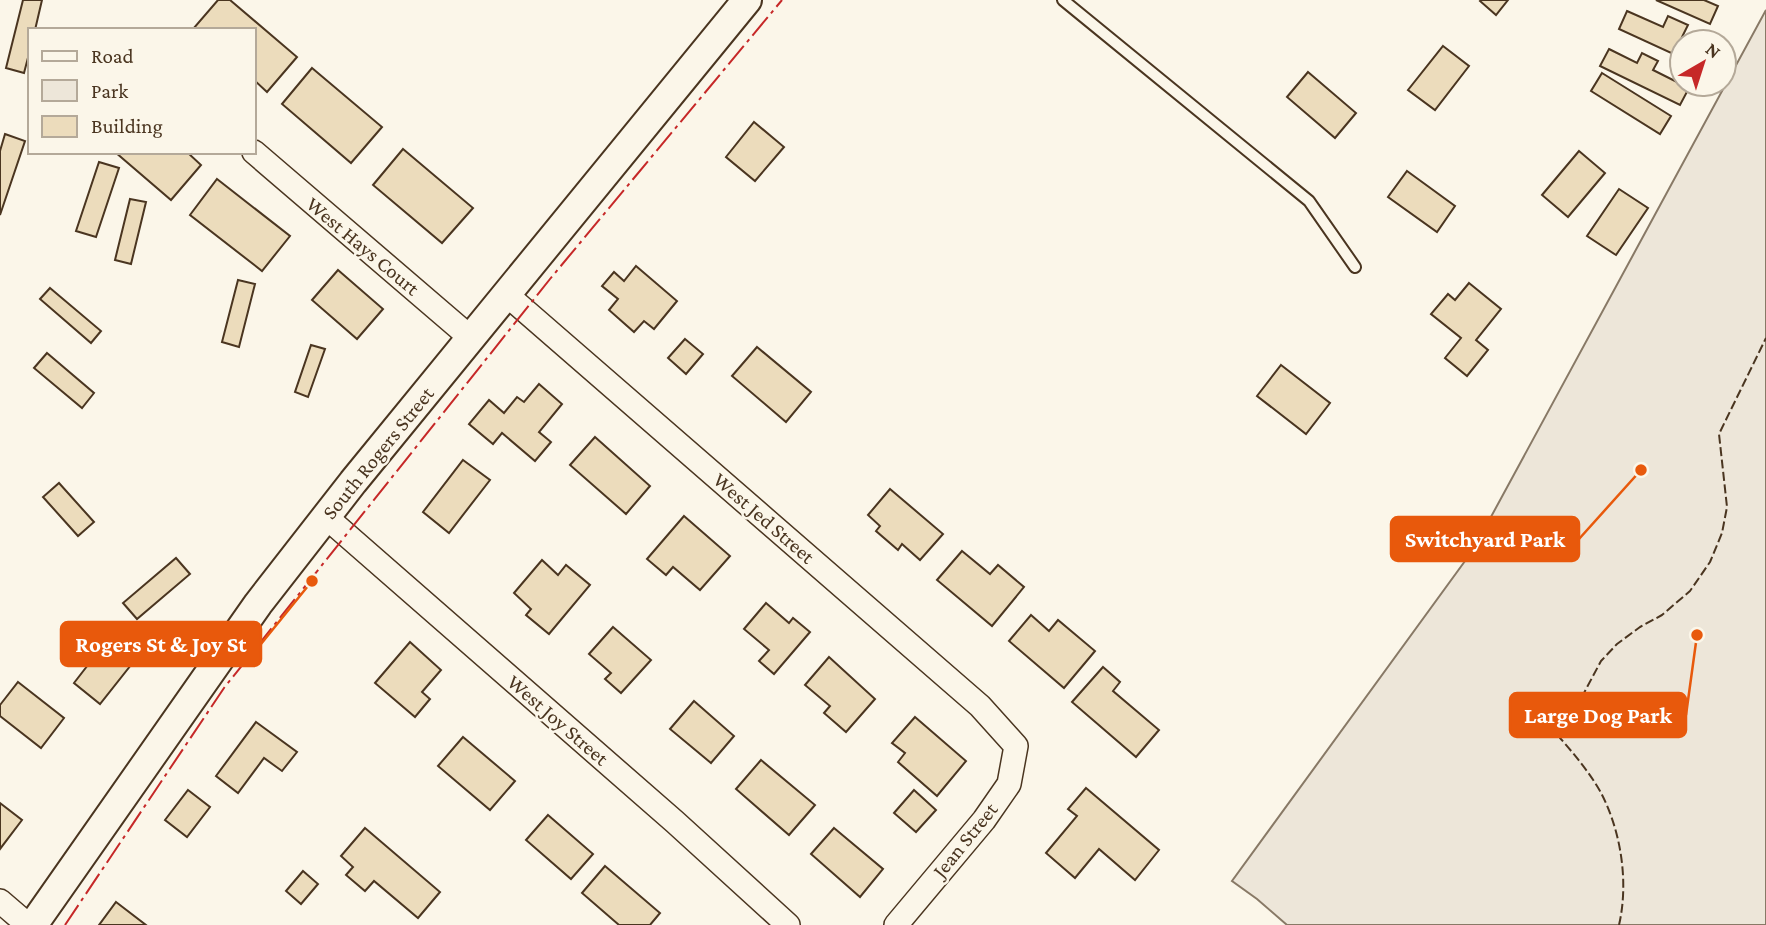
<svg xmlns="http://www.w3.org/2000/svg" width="1766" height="925" font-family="'Crimson Pro',serif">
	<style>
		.green { fill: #ede6d9; stroke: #887966; stroke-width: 2 }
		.building { fill: #ecdcbc; stroke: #4a3520; stroke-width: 2 }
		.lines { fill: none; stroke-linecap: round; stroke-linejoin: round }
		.service-casing { stroke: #4a3520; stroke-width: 14 }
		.minor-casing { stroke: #4a3520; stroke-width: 26 }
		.tertiary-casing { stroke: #4a3520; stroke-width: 32 }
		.service { stroke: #fbf6e9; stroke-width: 10 }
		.minor { stroke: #fbf6e9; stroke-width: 23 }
		.tertiary { stroke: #fbf6e9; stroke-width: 28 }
		.fence { stroke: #4a3520; stroke-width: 2; stroke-dasharray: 9 3.5; stroke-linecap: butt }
		.power { stroke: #c62828; stroke-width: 2; stroke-dasharray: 24 5 3.5 5; stroke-linecap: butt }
		.labels { text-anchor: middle; stroke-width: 5; stroke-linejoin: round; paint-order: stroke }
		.street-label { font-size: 21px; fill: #4a3520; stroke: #fbf6e9 }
		.leader { fill: none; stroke: #e8590c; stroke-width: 2.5 }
		.callout-dot { fill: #e8590c; stroke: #fbf6e9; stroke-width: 2.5 }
		.callout { fill: #e8590c; stroke: #e8590c; stroke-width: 2.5 }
		.callout-label { font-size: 23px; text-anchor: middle; font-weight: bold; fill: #fff }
	</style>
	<rect width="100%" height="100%" fill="#fbf6e9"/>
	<path class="green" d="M1766,10V925H1287L1257,899L1232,881L1473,550Z"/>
	<g class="building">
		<path d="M23,0H42L35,30H30V50L24,73L6,68Z"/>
		<path d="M218,0H230L297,57L267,92L254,80V30L193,29Z"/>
		<path d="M1481,0H1508L1496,15L1480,1Z"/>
		<path d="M1656,0H1704L1718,6L1710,24Z"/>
		<path d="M1627,11L1663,27L1668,16L1688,25L1682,37L1692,42H1682V58L1619,29Z"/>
		<path d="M1443,46L1469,66L1435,110L1408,90Z"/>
		<path d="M1609,49L1637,63L1642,53L1658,61L1653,70L1689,88L1680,105L1600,66Z"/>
		<path d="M312,68L382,127L351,163L282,104Z"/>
		<path d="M1308,72L1356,113L1335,138L1287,97Z"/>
		<path d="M1602,73L1671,116L1660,134L1591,91Z"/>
		<path d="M754,122L784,147L755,181L726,157Z"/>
		<path d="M5,134L25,141L0,215V151Z"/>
		<path d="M403,149L473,208L442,243L373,185Z"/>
		<path d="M1579,151L1605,173L1568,217L1542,195Z"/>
		<path d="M115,152H187L201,165L171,200Z"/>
		<path d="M99,162L119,168L96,237L76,231Z"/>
		<path d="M1407,171L1455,206L1437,232L1388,197Z"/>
		<path d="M217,179L290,236L262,271L190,215Z"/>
		<path d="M1619,189L1648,208L1616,255L1587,236Z"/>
		<path d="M130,199L146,202L131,264L115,260Z"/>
		<path d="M636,266L677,301L654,329L644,321L634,332L609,310L618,299L602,286L614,272L624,281Z"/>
		<path d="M338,270L383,309L357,339L312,300Z"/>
		<path d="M238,280L255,284L239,347L222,342Z"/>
		<path d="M1469,283L1501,309L1476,340L1488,350L1467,376L1445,358L1461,338L1431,314L1448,294L1455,300Z"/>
		<path d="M50,288L101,331L91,343L40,299Z"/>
		<path d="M685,339L703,354L686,374L668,358Z"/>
		<path d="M311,345L325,349L308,397L295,392Z"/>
		<path d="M757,347L811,392L786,422L732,376Z"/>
		<path d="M47,353L94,393L82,408L34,368Z"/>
		<path d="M1281,365L1330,403L1306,434L1257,396Z"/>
		<path d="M539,384L562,404L539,432L551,442L535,461L502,433L493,444L469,424L489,400L504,413L517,397L524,402Z"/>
		<path d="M595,437L650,486L626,514L570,465Z"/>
		<path d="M463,460L490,480L449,533L423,512Z"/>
		<path d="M59,483L94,522L78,536L43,497Z"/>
		<path d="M890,489L943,534L920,560L902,544L898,550L876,531L880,526L868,515Z"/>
		<path d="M684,516L730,556L700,590L673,567L666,575L647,559Z"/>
		<path d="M962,551L990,574L998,565L1024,587L992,626L937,580Z"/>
		<path d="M176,558L190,574L137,619L123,603Z"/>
		<path d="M542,560L558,575L566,565L590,585L549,634L526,615L531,609L514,593Z"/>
		<path d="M766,603L789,623L793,618L810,632L774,674L759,661L769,650L744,629Z"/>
		<path d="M1031,615L1049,631L1058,620L1095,651L1064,688L1009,641Z"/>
		<path d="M119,625L146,646L100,704L74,683Z"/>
		<path d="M613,627L651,660L621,693L605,679L611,673L589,654Z"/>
		<path d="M410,642L441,670L422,692L430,699L415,717L375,683Z"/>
		<path d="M829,657L875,699L846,732L824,713L830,706L805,685Z"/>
		<path d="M1103,667L1120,682L1113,691L1159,730L1136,757L1072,702Z"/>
		<path d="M18,682L64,718L41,748L0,716V705Z"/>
		<path d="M694,701L734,736L711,763L670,729Z"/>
		<path d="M915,717L966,761L937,796L898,762L905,753L892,743Z"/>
		<path d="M256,722L297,752L282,771L264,758L238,793L216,776Z"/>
		<path d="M463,737L515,781L490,810L438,766Z"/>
		<path d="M761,760L815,805L789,835L736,789Z"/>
		<path d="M1086,788L1159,850L1135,880L1099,849L1075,878L1046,853L1077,816L1068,809Z"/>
		<path d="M188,790L210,807L187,837L165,820Z"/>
		<path d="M914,790L936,810L916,832L894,813Z"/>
		<path d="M0,803L22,820L0,849Z"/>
		<path d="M548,815L593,854L571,879L526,840Z"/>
		<path d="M365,828L440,892L418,918L374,881L365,891L346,875L353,867L341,856Z"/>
		<path d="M834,828L883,869L860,897L811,854Z"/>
		<path d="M605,866L660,913L650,925H619L582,893Z"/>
		<path d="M303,871L318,884L301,904L286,891Z"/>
		<path d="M116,902L146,925H99Z"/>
	</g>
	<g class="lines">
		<defs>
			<path id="service" d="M1063,0L1309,201L1355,267"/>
			<g id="minor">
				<path d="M254,152L472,339"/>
				<path d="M507,295L980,706L1016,746L1009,784L984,820L896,925"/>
				<path d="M326,517L675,822L788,925"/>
				<path d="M0,901L28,925"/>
			</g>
			<path id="tertiary" d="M33,925L258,604L353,482L747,0"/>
		</defs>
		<use href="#service" class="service-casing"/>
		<use href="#minor" class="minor-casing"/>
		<use href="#tertiary" class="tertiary-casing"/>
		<use href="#service" class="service"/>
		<use href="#minor" class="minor"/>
		<use href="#tertiary" class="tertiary"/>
		<path class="fence" d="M1619,925C1629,882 1621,830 1600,791C1589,772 1575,755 1560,738L1601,661L1617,644L1640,627L1662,615L1690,591L1710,562L1722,533L1727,507L1719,434L1766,338"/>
		<path class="power" d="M65,925L224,688L550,279L782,0"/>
	</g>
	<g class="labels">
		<g class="street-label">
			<text transform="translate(363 246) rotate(40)" y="7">West Hays Court</text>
			<text transform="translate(378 453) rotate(-51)" y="7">South Rogers Street</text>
			<text transform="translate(764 518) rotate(41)" y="7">West Jed Street</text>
			<text transform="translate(558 720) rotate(41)" y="7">West Joy Street</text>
			<text transform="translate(965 840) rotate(-51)" y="7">Jean Street</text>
		</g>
	</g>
	<path class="leader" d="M1641 470L1579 539M312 581L261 644M1697 635L1686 715"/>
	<g class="callout-dot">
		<circle cx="1641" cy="470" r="7"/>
		<circle cx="312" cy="581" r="7"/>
		<circle cx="1697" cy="635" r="7"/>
	</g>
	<g class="callout">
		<rect x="1391" y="517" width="188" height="44" rx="7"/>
		<rect x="61" y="622" width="200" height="44" rx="7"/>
		<rect x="1510" y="693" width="176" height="44" rx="7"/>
	</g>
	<g class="callout-label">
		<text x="1485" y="547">Switchyard Park</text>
		<text x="161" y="652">Rogers St &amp; Joy St</text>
		<text x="1598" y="723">Large Dog Park</text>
	</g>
	<rect x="28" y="28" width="228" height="126" fill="#fbf6e9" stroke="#b4a999" stroke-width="2"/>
	<rect x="42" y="51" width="35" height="10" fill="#fbf6e9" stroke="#b4a999" stroke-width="2"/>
	<text x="91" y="63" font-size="21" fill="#4a3520">Road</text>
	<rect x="42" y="80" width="35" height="21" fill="#ede6d9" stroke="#b4a999" stroke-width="2"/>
	<text x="91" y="98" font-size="21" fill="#4a3520">Park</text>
	<rect x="42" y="116" width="35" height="21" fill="#ecdcbc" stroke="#b4a999" stroke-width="2"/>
	<text x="91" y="133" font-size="21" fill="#4a3520">Building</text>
	<g transform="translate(1703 63) rotate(39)"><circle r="33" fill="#fbf6e9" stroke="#b4a999" stroke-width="2"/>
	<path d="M0-5L12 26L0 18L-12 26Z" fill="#c62828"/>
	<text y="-10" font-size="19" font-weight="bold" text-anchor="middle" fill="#4a3520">N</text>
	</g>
</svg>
